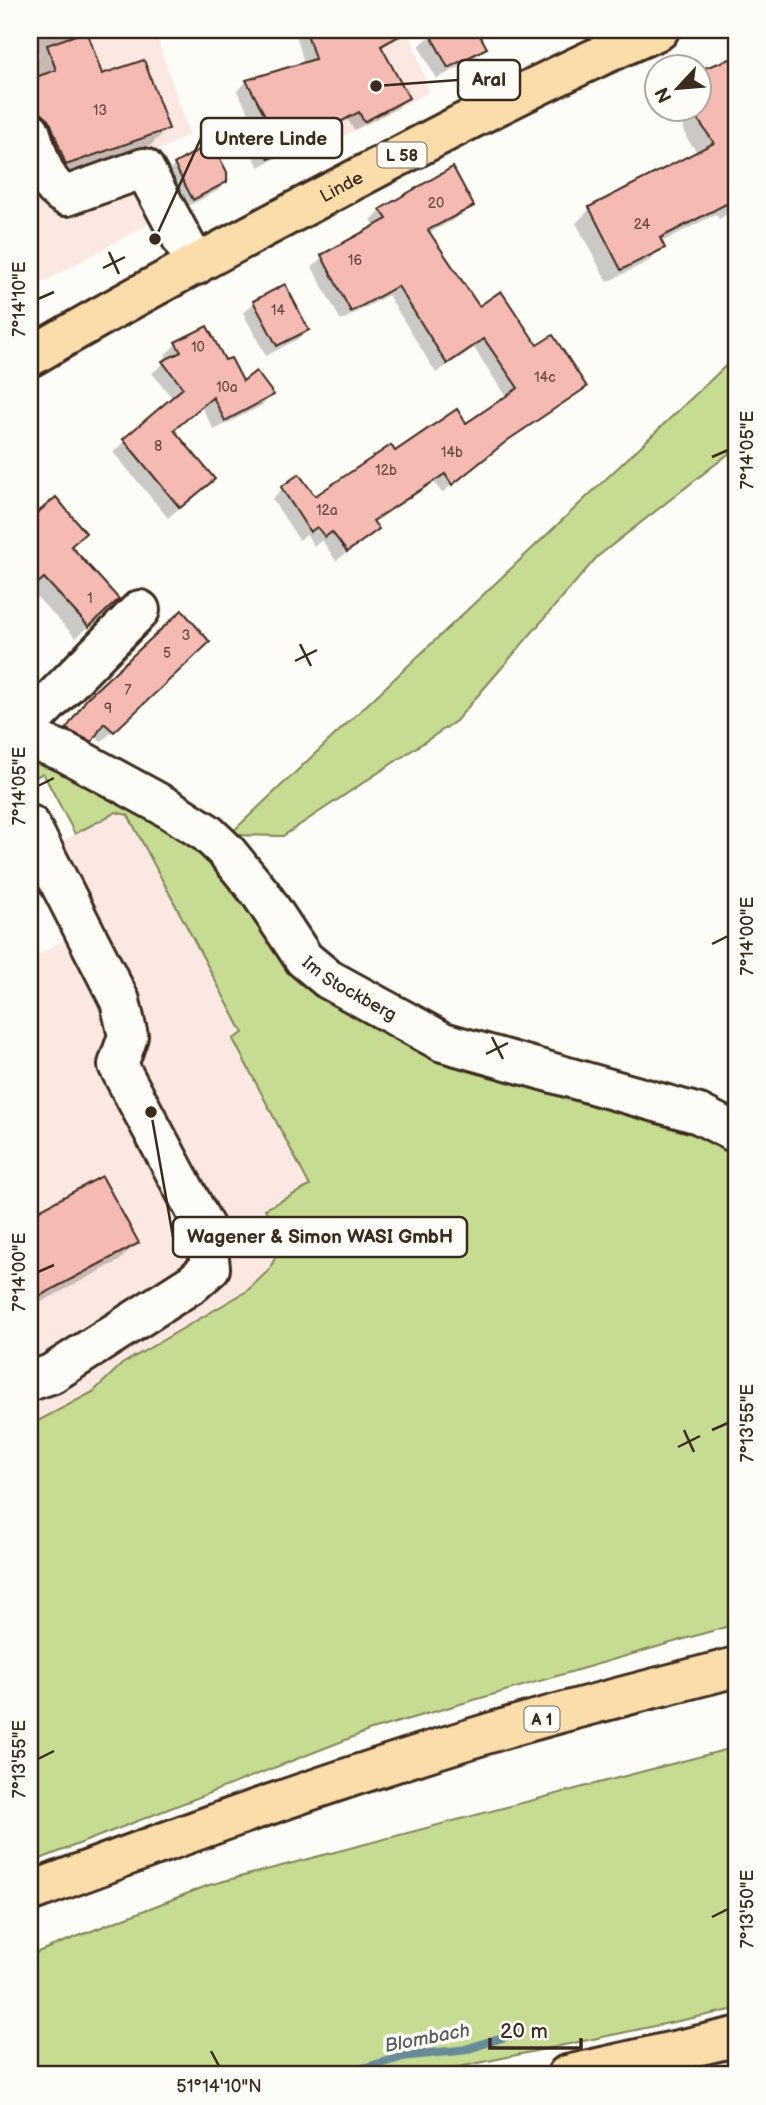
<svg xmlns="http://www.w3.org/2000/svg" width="766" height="2105" font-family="'Balsamiq Sans',sans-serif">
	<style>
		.built { fill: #fbe8e3 }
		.green { fill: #c5dc92; stroke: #808358; stroke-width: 2 }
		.shadow { fill: #0003 }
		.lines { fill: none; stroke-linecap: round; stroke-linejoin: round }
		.stream { stroke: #698a97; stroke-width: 9 }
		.building { fill: #f5bab3; stroke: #3b2a1e; stroke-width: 2 }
		.minor-casing { stroke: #3b2a1e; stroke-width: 44 }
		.major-casing { stroke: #3b2a1e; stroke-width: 44 }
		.highway-casing { stroke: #3b2a1e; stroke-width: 44 }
		.minor { stroke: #fdfcf7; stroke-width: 38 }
		.major { stroke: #faddab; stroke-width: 38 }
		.highway { stroke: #faddab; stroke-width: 38 }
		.ticks { fill: none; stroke: #3b2a1e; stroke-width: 2.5 }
		.labels { text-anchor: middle; stroke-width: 7; stroke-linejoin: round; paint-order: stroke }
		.number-label { font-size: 14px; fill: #6a4e43 }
		.shield { fill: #fdfcf7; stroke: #75695f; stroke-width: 2 }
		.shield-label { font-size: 16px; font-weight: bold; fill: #3b2a1e }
		.street-label { font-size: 18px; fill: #3b2a1e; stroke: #fdfcf7 }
		.water-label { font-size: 19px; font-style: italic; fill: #525a5b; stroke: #fdfcf7 }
		.leader { fill: none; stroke: #3b2a1e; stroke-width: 2.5 }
		.callout-dot { fill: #3b2a1e; stroke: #fdfcf7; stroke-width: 2.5 }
		.callout { fill: #fdfcf7; stroke: #3b2a1e; stroke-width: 2.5 }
		.callout-label { font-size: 19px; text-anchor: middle; font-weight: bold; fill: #3b2a1e }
		.neatline { fill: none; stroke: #3b2a1e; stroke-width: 2.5 }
		.ticks-label { font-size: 18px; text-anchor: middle; fill: #3b2a1e }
	</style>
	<rect width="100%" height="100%" fill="#fdfcf7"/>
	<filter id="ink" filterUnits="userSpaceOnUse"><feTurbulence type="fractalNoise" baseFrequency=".0143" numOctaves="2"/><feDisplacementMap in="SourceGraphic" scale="14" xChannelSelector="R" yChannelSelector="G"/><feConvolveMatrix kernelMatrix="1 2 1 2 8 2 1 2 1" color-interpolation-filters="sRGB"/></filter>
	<g filter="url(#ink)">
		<g class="built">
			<path d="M30,30H154L190,134L146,157L156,220L30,289Z"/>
			<path d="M409,30L429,92L342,137L321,77Z"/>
			<path d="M116,812L128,815L243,1033L234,1039L310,1186L278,1236L279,1250L269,1270L247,1291L122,1364L93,1392L30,1425V959L95,923L55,845Z"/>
		</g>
		<g class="green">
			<path d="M736,356V448L597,557L456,721L283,836L229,835Z"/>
			<path d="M36,756L207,849L294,964L667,1116L736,1148V1624L371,1730L30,1863V1425L93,1392L122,1364L247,1291L269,1270L279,1250L278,1236L265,1209L310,1186L233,1039L243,1033L128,815L116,812L75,834L43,773L30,780V758Z"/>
			<path d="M736,1747V2009L421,2075H30V1955L209,1885Z"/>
		</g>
		<g class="shadow">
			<path d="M30,30H85L101,76L167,129L151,145L49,181L30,135V81L37,79L32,63L39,55Z"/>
			<path d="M295,30H389L393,38L381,49L407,98L397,108L354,130L348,120L259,167L245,142L258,130L237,91L247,81L304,64Z"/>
			<path d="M438,30H475L485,48L473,60L436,79L419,46Z"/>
			<path d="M736,59V120L726,124L736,151V209L719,219L716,214L660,243L663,247L649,261L607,282L576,223L590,209L698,153L687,139L677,108H700V71Z"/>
			<path d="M211,145L229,179L217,191L181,210L163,177L175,165Z"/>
			<path d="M472,205L462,215L428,234L478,309L536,348L585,386L496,449L442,493L434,482L373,523L377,529L336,561L322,540L314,546L307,535L299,540L272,499L282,489L298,477L314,499L394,453L465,426L507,398L474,348L436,373L388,295L341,321L312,267L322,257L376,227L371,220L381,210Z"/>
			<path d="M254,303L307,330L296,340L266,356L243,313Z"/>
			<path d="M176,344L225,362L242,383L272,395L261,406L214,430L201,406L172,430L213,479L168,518L113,452L173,399L152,373L168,360L165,355Z"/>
			<path d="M56,500L70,547L105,611L76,638L30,590V521Z"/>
			<path d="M197,653L101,742L94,735L79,752L56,741L89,698Z"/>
			<path d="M102,1178L136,1243L119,1261L30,1308V1217Z"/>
		</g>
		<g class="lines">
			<path class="stream" d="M341,2075L405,2056L464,2050L519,2032"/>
		</g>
		<g class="building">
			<path d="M306,30H410L381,46L409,98L364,122L359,112L269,159L254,130L269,123L246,80L315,59Z"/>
			<path d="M428,30H477L487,48L448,68Z"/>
			<path d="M87,31L102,74L144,60L169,129L66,165L51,124L40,112L30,90V79L56,70L47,45Z"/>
			<path d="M736,57V199L660,238L665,248L621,270L589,207L714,143L699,121V70Z"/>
			<path d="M204,147H214L227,172V182L193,200L174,164Z"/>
			<path d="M453,167L474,206L428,230L479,306L501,291L537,345L553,335L587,387L508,440L452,485L445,474L373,521L379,529L347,552L332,532L325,537L317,527L310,532L281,487L299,474L315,496L391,445L395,451L457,409L466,423L518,388L484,339L447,364L398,286L351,312L321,255L387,219L380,209Z"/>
			<path d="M285,284L309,330L277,346L253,301Z"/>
			<path d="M207,326L225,360L231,358L243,381L256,371L274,395L225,421L213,397L174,430L215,479L180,508L123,439L183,388L162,361L181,352L175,342Z"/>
			<path d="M56,497L86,533L71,546L119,599L89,627L44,578L30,590V519Z"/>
			<path d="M182,610L210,642L114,732L104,723L92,742L66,729L88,697Z"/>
			<path d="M102,1176L139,1243L30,1301V1215Z"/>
		</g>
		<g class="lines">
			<defs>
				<g id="minor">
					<path d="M30,131C38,154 43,184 66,196L144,168L196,265"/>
					<path d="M30,722L140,610"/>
					<path id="s1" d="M30,739L65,752L168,808L207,833L226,851L261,894L304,959L328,979L443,1042L699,1114L736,1133"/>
					<path d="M30,825L120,1001L128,1036L118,1065L206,1230L210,1268L193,1283L51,1374L30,1381"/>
				</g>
				<g id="major">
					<path id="s2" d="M30,357C130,298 233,244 337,189C443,133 549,77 659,30"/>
				</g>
				<g id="highway">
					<path d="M30,1892C184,1834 338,1778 496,1731C575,1708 656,1688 736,1667"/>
					<path d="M567,2075L736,2037"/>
				</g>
			</defs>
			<use href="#minor" class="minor-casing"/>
			<use href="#major" class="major-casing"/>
			<use href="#highway" class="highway-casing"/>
			<use href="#minor" class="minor"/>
			<use href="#major" class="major"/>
			<use href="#highway" class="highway"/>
		</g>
	</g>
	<path class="ticks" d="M109,252L119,274M103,268L125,257M38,299L54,292M712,457L728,450M300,644L311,666M295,661L317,650M38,786L54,778M712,944L728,936M492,1037L503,1059M486,1054L508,1043M38,1272L54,1265M684,1430L694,1452M712,1430L728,1423M678,1447L700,1436M38,1759L54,1751M712,1917L728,1909M211,2051L219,2066"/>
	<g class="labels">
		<g class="number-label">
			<text x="100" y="115">13</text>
			<text x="436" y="208">20</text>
			<text x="642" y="229">24</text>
			<text x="355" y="265">16</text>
			<text x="278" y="315">14</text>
			<text x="198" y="352">10</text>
			<text x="545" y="382">14c</text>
			<text x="227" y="392">10a</text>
			<text x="158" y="451">8</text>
			<text x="452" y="457">14b</text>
			<text x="386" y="475">12b</text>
			<text x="327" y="515">12a</text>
			<text x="90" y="603">1</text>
			<text x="186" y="640">3</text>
			<text x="167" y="658">5</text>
			<text x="128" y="695">7</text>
			<text x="108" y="713">9</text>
		</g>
		<g class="shield">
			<rect x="377.5" y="142.5" width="49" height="25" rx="5"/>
			<rect x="524.5" y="1706.5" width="35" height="25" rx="5"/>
		</g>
		<g class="shield-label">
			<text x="402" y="161">L 58</text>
			<text x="542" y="1725">A 1</text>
		</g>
		<g class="street-label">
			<text dy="6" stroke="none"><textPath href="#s2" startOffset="355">Linde</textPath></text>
			<text dy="6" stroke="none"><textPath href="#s1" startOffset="415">Im Stockberg</textPath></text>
		</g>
		<g class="water-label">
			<text transform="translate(427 2037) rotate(-11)" y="7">Blombach</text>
		</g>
	</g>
	<path class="leader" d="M376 86L458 80M155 239L201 138M151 1112L173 1237"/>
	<g class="callout-dot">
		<circle cx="376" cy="86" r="7"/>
		<circle cx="155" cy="239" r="7"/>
		<circle cx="151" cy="1112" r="7"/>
	</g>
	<g class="callout">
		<rect x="458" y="60" width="62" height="40" rx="7"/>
		<rect x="201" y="118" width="141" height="40" rx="7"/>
		<rect x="173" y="1217" width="294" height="40" rx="7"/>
	</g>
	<g class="callout-label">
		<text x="489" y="86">Aral</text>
		<text x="271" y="145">Untere Linde</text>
		<text x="320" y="1243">Wagener &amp; Simon WASI GmbH</text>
	</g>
	<rect width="766" height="2105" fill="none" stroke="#fdfcf7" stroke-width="77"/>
	<g transform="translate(678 88) rotate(244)"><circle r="33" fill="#fdfcf7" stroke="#afa8a0" stroke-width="2"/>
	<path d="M0-5L12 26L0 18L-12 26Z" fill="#3b2a1e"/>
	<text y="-10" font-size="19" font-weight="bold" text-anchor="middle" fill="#3b2a1e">N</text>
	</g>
	<path d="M490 2038v10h91v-10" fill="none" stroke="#3b2a1e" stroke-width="3.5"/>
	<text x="500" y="2038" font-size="21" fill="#3b2a1e" stroke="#fdfcf7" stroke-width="5" paint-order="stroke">20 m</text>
	<rect x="38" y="38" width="690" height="2028" class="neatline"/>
	<g class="ticks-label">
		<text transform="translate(19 299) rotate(-90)" y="6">7°14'10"E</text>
		<text transform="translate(747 450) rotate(-90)" y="6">7°14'05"E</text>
		<text transform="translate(19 786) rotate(-90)" y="6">7°14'05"E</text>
		<text transform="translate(747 936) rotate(-90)" y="6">7°14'00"E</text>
		<text transform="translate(19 1272) rotate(-90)" y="6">7°14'00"E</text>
		<text transform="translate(747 1423) rotate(-90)" y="6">7°13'55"E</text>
		<text transform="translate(19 1759) rotate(-90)" y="6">7°13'55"E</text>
		<text transform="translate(747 1909) rotate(-90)" y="6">7°13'50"E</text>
		<text x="219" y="2092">51°14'10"N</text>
	</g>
</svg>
